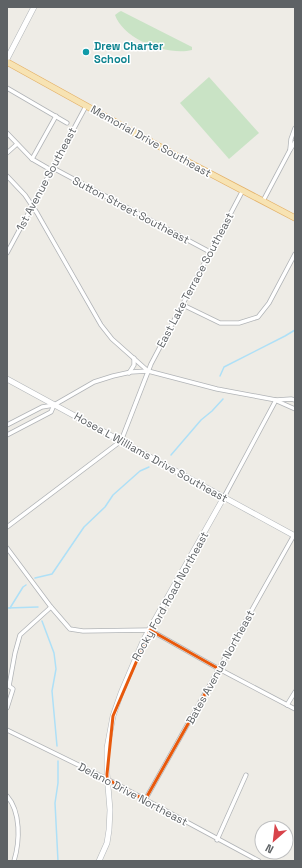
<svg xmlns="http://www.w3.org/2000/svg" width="302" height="868" font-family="'Space Grotesk',sans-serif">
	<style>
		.green { fill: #c9e3c5 }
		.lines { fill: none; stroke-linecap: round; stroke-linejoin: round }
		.stream { stroke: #aee0f7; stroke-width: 1.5 }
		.street-casing { stroke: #b1b4b7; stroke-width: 5 }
		.secondary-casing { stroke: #b2b6b9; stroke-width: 6 }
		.primary-casing { stroke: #e4b26a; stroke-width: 7 }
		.street { stroke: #fff; stroke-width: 3.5 }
		.secondary { stroke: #fff; stroke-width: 5 }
		.primary { stroke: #f7e3b3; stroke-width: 5.5 }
		.marked { fill: none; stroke: #e8590c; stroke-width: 3; stroke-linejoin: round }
		.culture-dot { fill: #0f9aa8; stroke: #fff; stroke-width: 1.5 }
		.labels { text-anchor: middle; stroke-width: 3; stroke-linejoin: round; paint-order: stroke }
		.culture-label { font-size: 11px; font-weight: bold; fill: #0d838f; stroke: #fff; text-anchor: start }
		.street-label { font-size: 11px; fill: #5e6265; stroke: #fff }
	</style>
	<rect width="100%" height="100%" fill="#eeece6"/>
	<g class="green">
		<path d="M121,11L190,46L192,47V50C168,56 124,40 115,15L119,12Z"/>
		<path d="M209,77L259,133L229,159L180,103Z"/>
	</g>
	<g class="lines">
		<g class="stream">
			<path d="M220,376L224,367L285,336L295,330"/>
			<path d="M171,455L201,420L212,411L223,399"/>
			<path d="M35,578L52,574L84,527L105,507L113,495L140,471L149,467"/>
			<path d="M7,608L38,607"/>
			<path d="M10,608L23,587L26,585"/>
			<path d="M42,621L54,653L56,669L52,691L57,746"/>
			<path d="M58,761V783L55,803L58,861"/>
		</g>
		<defs>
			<g id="street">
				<path d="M7,88L67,123"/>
				<path d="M7,133L32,159L51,170"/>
				<path d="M290,149L291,139L295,128"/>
				<path d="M7,153L17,144"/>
				<path d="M32,159L56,116"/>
				<path d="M53,168L210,252"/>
				<path d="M7,176L25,195L37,213L101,325L112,339L148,371"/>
				<path d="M263,201L290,150L295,142"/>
				<path d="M7,253L86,106"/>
				<path d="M183,305L220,323H239L258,317L269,303L295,254"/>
				<path d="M129,373L134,365V358"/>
				<path d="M277,401L295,409"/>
				<path d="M7,425L42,407L54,405L94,382L113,376L131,372L148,371L217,389L276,400L291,399L295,400"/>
				<path d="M7,435L51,412L54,405"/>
				<path d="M224,497L276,400"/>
				<path d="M7,527L121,441L151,364L243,190"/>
				<path d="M7,548L51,607L70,629L83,631L150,630L219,669L295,709"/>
				<path d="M287,705L295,692"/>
				<path d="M7,708L13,689L9,686L15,653L20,635L51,607"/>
				<path d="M7,730L107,779L259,861"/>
				<path d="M7,796C21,812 20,841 14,861"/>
				<path d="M145,800L294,535"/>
				<path d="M217,840L246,775"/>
			</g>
			<g id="secondary">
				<path d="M7,59L34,7"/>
				<path d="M7,379L295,536"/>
				<path d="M99,861L107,843L109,830L110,810L107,774V748L113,716L121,693L144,639L224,497"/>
			</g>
			<path id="primary" d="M7,62L175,155L295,218"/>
		</defs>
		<use href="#street" class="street-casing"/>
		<use href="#secondary" class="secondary-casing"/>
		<use href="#primary" class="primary-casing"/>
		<use href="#street" class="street"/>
		<use href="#secondary" class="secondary"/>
		<use href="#primary" class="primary"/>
	</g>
	<path class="marked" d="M150,630L219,669L145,800L107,779V774L113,716Z"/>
	<circle class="culture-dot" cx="86" cy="52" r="4"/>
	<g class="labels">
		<g class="culture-label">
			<text x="94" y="50">Drew Charter<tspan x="94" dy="13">School</tspan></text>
		</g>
		<g class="street-label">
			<text transform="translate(151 141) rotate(29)" y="4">Memorial Drive Southeast</text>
			<text transform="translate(46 179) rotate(-62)" y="4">1st Avenue Southeast</text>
			<text transform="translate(131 210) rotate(28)" y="4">Sutton Street Southeast</text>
			<text transform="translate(195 280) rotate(-62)" y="4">East Lake Terrace Southeast</text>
			<text transform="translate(151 457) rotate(29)" y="4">Hosea L Williams Drive Southeast</text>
			<text transform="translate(170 596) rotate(-61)" y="4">Rocky Ford Road Northeast</text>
			<text transform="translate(220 667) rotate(-61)" y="4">Bates Avenue Northeast</text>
			<text transform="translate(133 794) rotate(28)" y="4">Delano Drive Northeast</text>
		</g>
	</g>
	<rect width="302" height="868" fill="none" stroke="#5e6265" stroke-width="16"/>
	<g transform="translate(274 840) rotate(208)"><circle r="19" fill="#ffffff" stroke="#bfc0c1"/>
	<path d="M0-3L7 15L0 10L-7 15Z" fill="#d8434a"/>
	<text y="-6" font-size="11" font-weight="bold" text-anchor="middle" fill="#5e6265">N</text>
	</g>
</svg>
